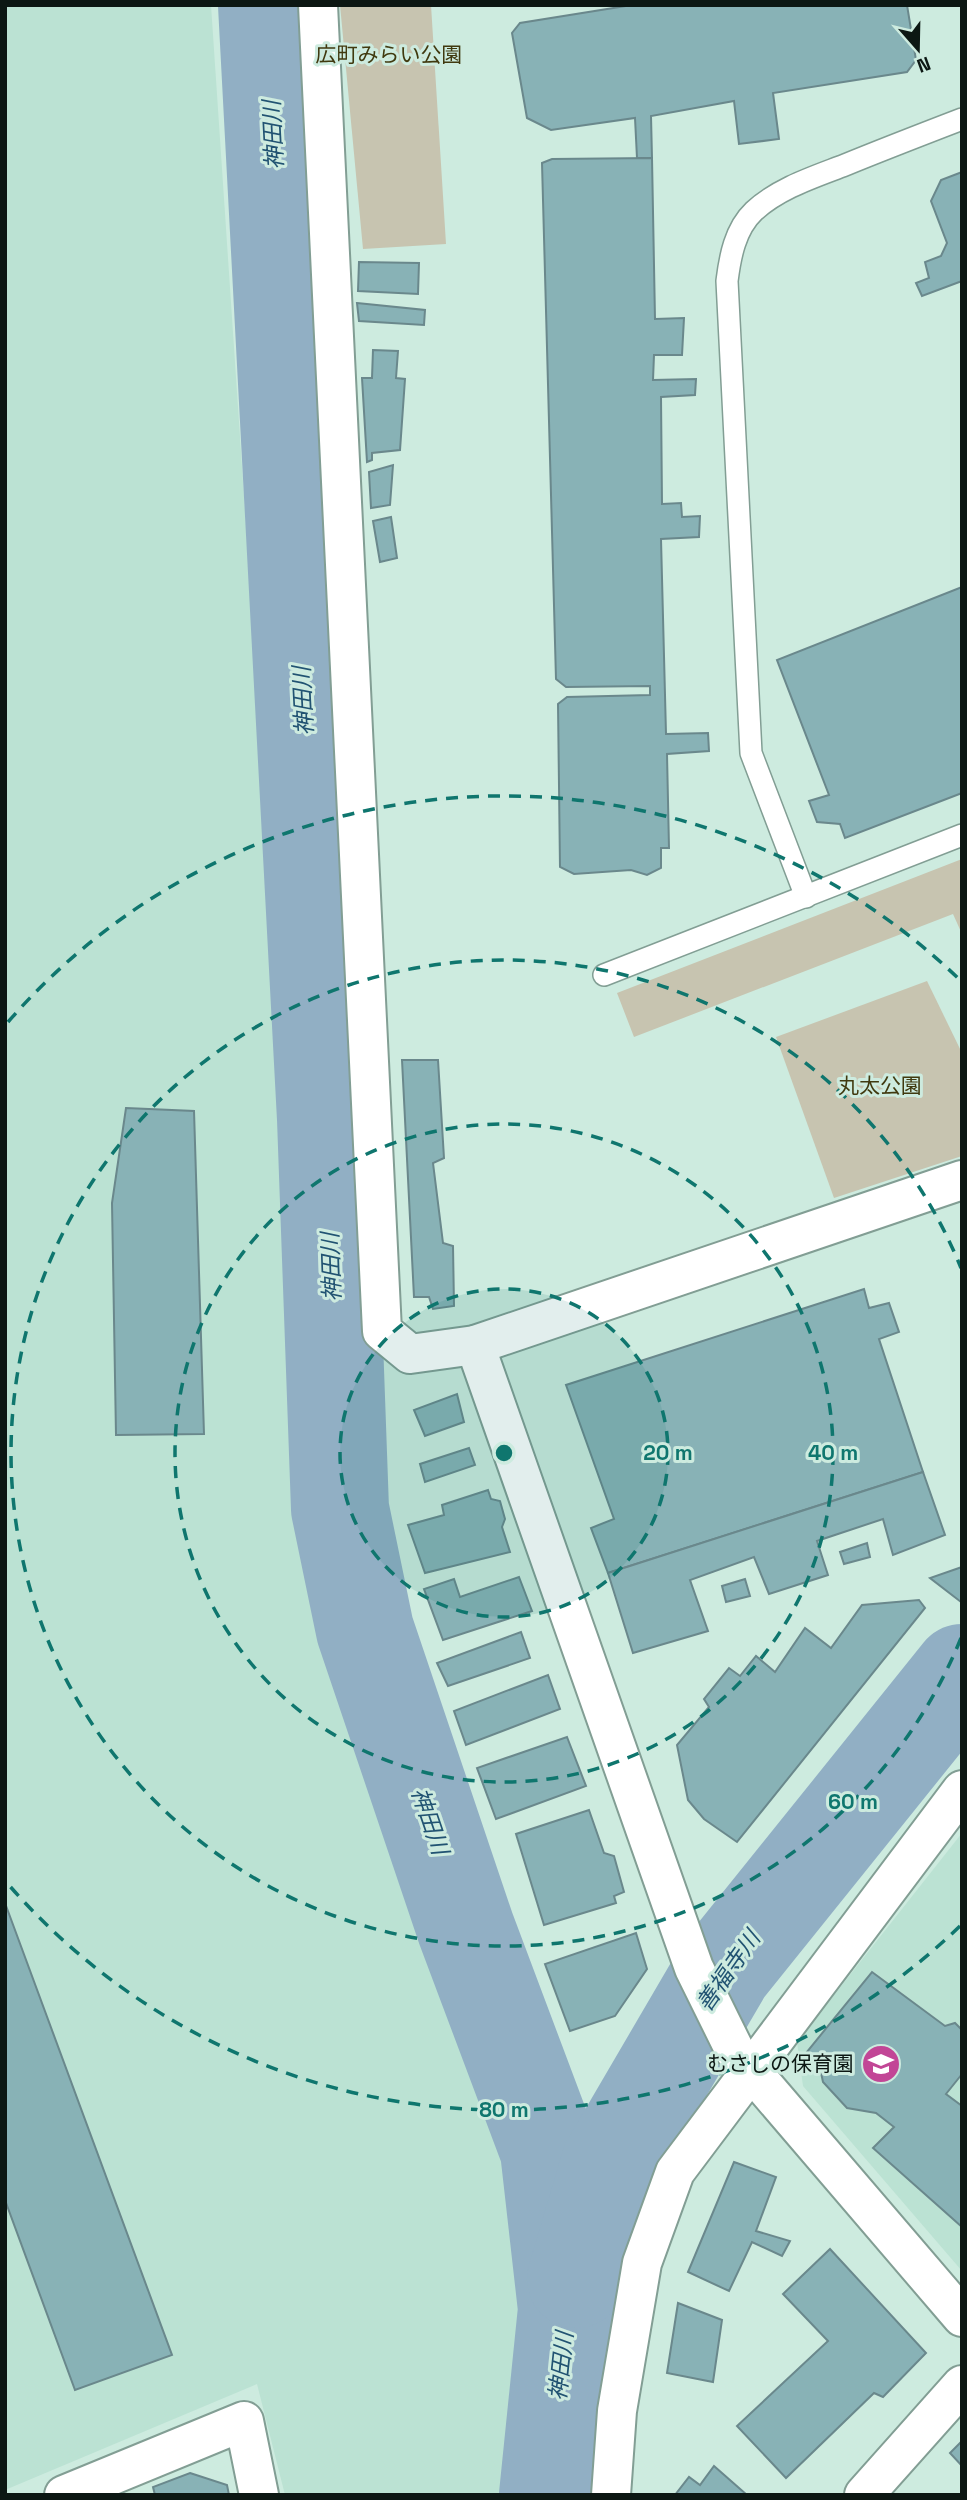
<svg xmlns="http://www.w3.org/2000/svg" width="967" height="2500" font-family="'Space Grotesk','Noto Sans JP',sans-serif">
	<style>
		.built { fill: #bbe2d3 }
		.green { fill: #c7c4b0 }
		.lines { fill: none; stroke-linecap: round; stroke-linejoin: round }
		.river { stroke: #91afc4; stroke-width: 98 }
		.building { fill: #88b2b6; stroke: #6a888c; stroke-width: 2 }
		.service-casing { stroke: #829e94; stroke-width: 24 }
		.minor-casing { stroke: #829e94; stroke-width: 42 }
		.service { stroke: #fff; stroke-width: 21 }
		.minor { stroke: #fff; stroke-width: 38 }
		.ring { fill: none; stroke: #0f766e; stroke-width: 3.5; stroke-dasharray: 12 9 }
		.labels { text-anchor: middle; stroke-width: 6; stroke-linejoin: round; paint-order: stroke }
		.park-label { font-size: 21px; fill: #40390f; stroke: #cdebdf }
		.poi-label { font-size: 21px; fill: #0c1713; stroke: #cdebdf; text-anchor: end }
		.water-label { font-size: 23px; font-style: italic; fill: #215372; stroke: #cdebdf }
		.centre { fill: #0f766e; stroke: #cdebdf; stroke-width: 3.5 }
		.ring-label { font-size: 21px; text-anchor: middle; font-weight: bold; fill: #0f766e; stroke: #cdebdf; stroke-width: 6; stroke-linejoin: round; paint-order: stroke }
	</style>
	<rect width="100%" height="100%" fill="#cdebdf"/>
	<g class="built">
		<path d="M5,5H211L315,1553L502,2148L525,2360L509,2495H285L257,2384L5,2490Z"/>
		<path d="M962,1833V2271L803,2086L797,2042Z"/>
	</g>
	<g class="green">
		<path d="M340,5H431L446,244L363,249Z"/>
		<path d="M962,859V934L953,914L634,1037L617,993Z"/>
		<path d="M927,981L962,1053V1156L834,1198L776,1037Z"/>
	</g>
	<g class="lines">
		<g class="river">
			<path d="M267,5L326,1119L340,1509L365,1630L466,1929L549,2150L567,2309L548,2495"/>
			<path d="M576,2279L610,2164L724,1969L962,1673"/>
		</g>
	</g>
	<g class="building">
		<path d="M632,5H907L916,60L907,72L773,93L779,139L739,144L734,101L651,116L652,158H637L635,118L551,130L527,118L512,33L520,23Z"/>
		<path d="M652,158L655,319L684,318L682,355H654L653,380L696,379L695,395L661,397L662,504L681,503L682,517L700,516L699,537L661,539L666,734L708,733L709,751L667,754L669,848H661V868L647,875L631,870L574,874L560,867L558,704L567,697L650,695V686L566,687L556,679L542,163L552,159Z"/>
		<path d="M962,172V281L922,296L916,283L929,278L925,262L941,256L947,243L931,201L941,180Z"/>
		<path d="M359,262L419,263L418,294L358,291Z"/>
		<path d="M357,303L425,310L424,325L359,321Z"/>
		<path d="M373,350L398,351L396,378L405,379L400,450L372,453V460L367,462L362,378H372Z"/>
		<path d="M393,465L390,505L371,508L369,472Z"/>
		<path d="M391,517L397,558L380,562L373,521Z"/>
		<path d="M962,587V793L845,838L840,824L817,822L809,801L829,795L777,660Z"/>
		<path d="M402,1060H438L444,1158L433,1163L443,1243L453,1246L454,1306L433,1309L429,1297H414Z"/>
		<path d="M126,1108L194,1111L204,1434L116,1435L112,1203Z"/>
		<path d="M864,1289L869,1308L889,1303L899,1332L879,1339L923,1472L608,1573L591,1528L614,1519L566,1385Z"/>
		<path d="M457,1394L464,1422L425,1436L414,1410Z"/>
		<path d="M469,1448L475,1465L425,1482L420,1464Z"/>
		<path d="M923,1472L945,1535L893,1555L883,1519L817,1541L828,1575L769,1594L754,1557L690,1580L708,1631L633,1653L608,1573Z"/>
		<path d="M488,1490L491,1499L500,1501L505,1519L502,1527L510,1552L425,1573L408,1525L444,1515L442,1505Z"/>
		<path d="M867,1543L870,1557L844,1564L840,1552Z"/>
		<path d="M962,1567V1601L961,1602L930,1578Z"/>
		<path d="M519,1577L532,1611L443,1640L424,1589L454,1579L460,1597Z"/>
		<path d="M745,1579L750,1596L726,1602L722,1586Z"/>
		<path d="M919,1600L925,1608L737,1842L704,1819L688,1800L677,1745L709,1707L704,1699L729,1668L740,1676L756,1656L775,1672L805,1628L831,1648L862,1605Z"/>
		<path d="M521,1632L530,1658L448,1686L437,1663Z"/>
		<path d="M548,1675L560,1709L466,1745L454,1711Z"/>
		<path d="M567,1737L586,1786L496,1819L477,1768Z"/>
		<path d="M589,1810L604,1853L614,1856L624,1892L614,1896L616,1903L544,1925L516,1834Z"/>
		<path d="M5,1903L172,2355L75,2390L5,2200Z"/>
		<path d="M636,1933L647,1969L615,2016L570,2031L545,1964Z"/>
		<path d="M872,1972L945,2026L955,2023L962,2030V2074L946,2094L962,2106V2227L873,2148L894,2127L876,2113L847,2108L823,2082L819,2063L806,2053Z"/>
		<path d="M734,2162L776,2177L756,2231L790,2241L782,2256L752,2242L729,2291L688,2272Z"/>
		<path d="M830,2249L926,2353L883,2397L874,2393L786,2478L737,2426L828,2341L783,2294Z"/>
		<path d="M678,2303L722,2320L713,2382L667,2373Z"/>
		<path d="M962,2441V2466L950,2453Z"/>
		<path d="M714,2466L747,2495H675L689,2477L700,2485Z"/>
		<path d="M190,2473L227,2485L229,2495H155L153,2487Z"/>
	</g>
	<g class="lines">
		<defs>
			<g id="service">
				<path d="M806,897L751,753L727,281C730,257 735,229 754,211C779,188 814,177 845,165C884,149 923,134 962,119"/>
				<path d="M604,975L962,835"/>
			</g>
			<g id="minor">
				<path d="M318,5L382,1331L410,1354L475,1345L962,1180"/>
				<path d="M475,1345L694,1968L736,2053L962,2317"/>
				<path d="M64,2495L244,2421L259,2495"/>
				<path d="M611,2495L617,2411L642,2263L675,2172L962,1790"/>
				<path d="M864,2495L962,2385"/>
			</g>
		</defs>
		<use href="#service" class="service-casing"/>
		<use href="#minor" class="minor-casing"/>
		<use href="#service" class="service"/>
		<use href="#minor" class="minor"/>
	</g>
	<circle cx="504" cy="1453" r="164" fill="#0f766e" fill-opacity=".12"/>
	<g class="ring">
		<circle cx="504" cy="1453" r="164"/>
		<circle cx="504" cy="1453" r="329"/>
		<path d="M961 1638A493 493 0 1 1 961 1268"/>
		<path d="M960 1926A657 657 0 0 1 8 1884M8 1022A657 657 0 0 1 960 980"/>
	</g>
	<defs>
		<symbol id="school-disc" viewBox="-11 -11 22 22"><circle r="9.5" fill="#c24696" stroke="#cdebdf"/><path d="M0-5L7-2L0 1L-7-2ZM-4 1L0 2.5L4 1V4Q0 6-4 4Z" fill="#fff"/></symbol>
	</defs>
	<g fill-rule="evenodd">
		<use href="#school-disc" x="859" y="2042" width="44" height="44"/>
	</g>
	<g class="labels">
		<g class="park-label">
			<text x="389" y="62">広町みらい公園</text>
			<text x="880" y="1093">丸太公園</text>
		</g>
		<g class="poi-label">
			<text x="854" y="2071">むさしの保育園</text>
		</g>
		<g class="water-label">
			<text transform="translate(273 135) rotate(-93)" y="8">神田川</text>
			<text transform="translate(303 701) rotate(-93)" y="8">神田川</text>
			<text transform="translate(331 1267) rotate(-92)" y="8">神田川</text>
			<text transform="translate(430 1821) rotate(71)" y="8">神田川</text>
			<text transform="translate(728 1971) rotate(-55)" y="8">善福寺川</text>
			<text transform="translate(561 2366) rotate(-84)" y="8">神田川</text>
		</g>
	</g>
	<circle cx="504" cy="1453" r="10" class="centre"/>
	<g class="ring-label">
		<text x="668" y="1460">20 m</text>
		<text x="833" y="1460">40 m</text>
		<text x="853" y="1809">60 m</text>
		<text x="504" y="2117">80 m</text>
	</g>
	<rect width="967" height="2500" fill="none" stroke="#0c1713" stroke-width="14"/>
	<g transform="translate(918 49) rotate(160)" stroke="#cdebdf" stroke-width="5" paint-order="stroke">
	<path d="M0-5L12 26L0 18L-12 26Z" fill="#0c1713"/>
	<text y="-10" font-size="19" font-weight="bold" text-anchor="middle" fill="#0c1713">N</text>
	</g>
</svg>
